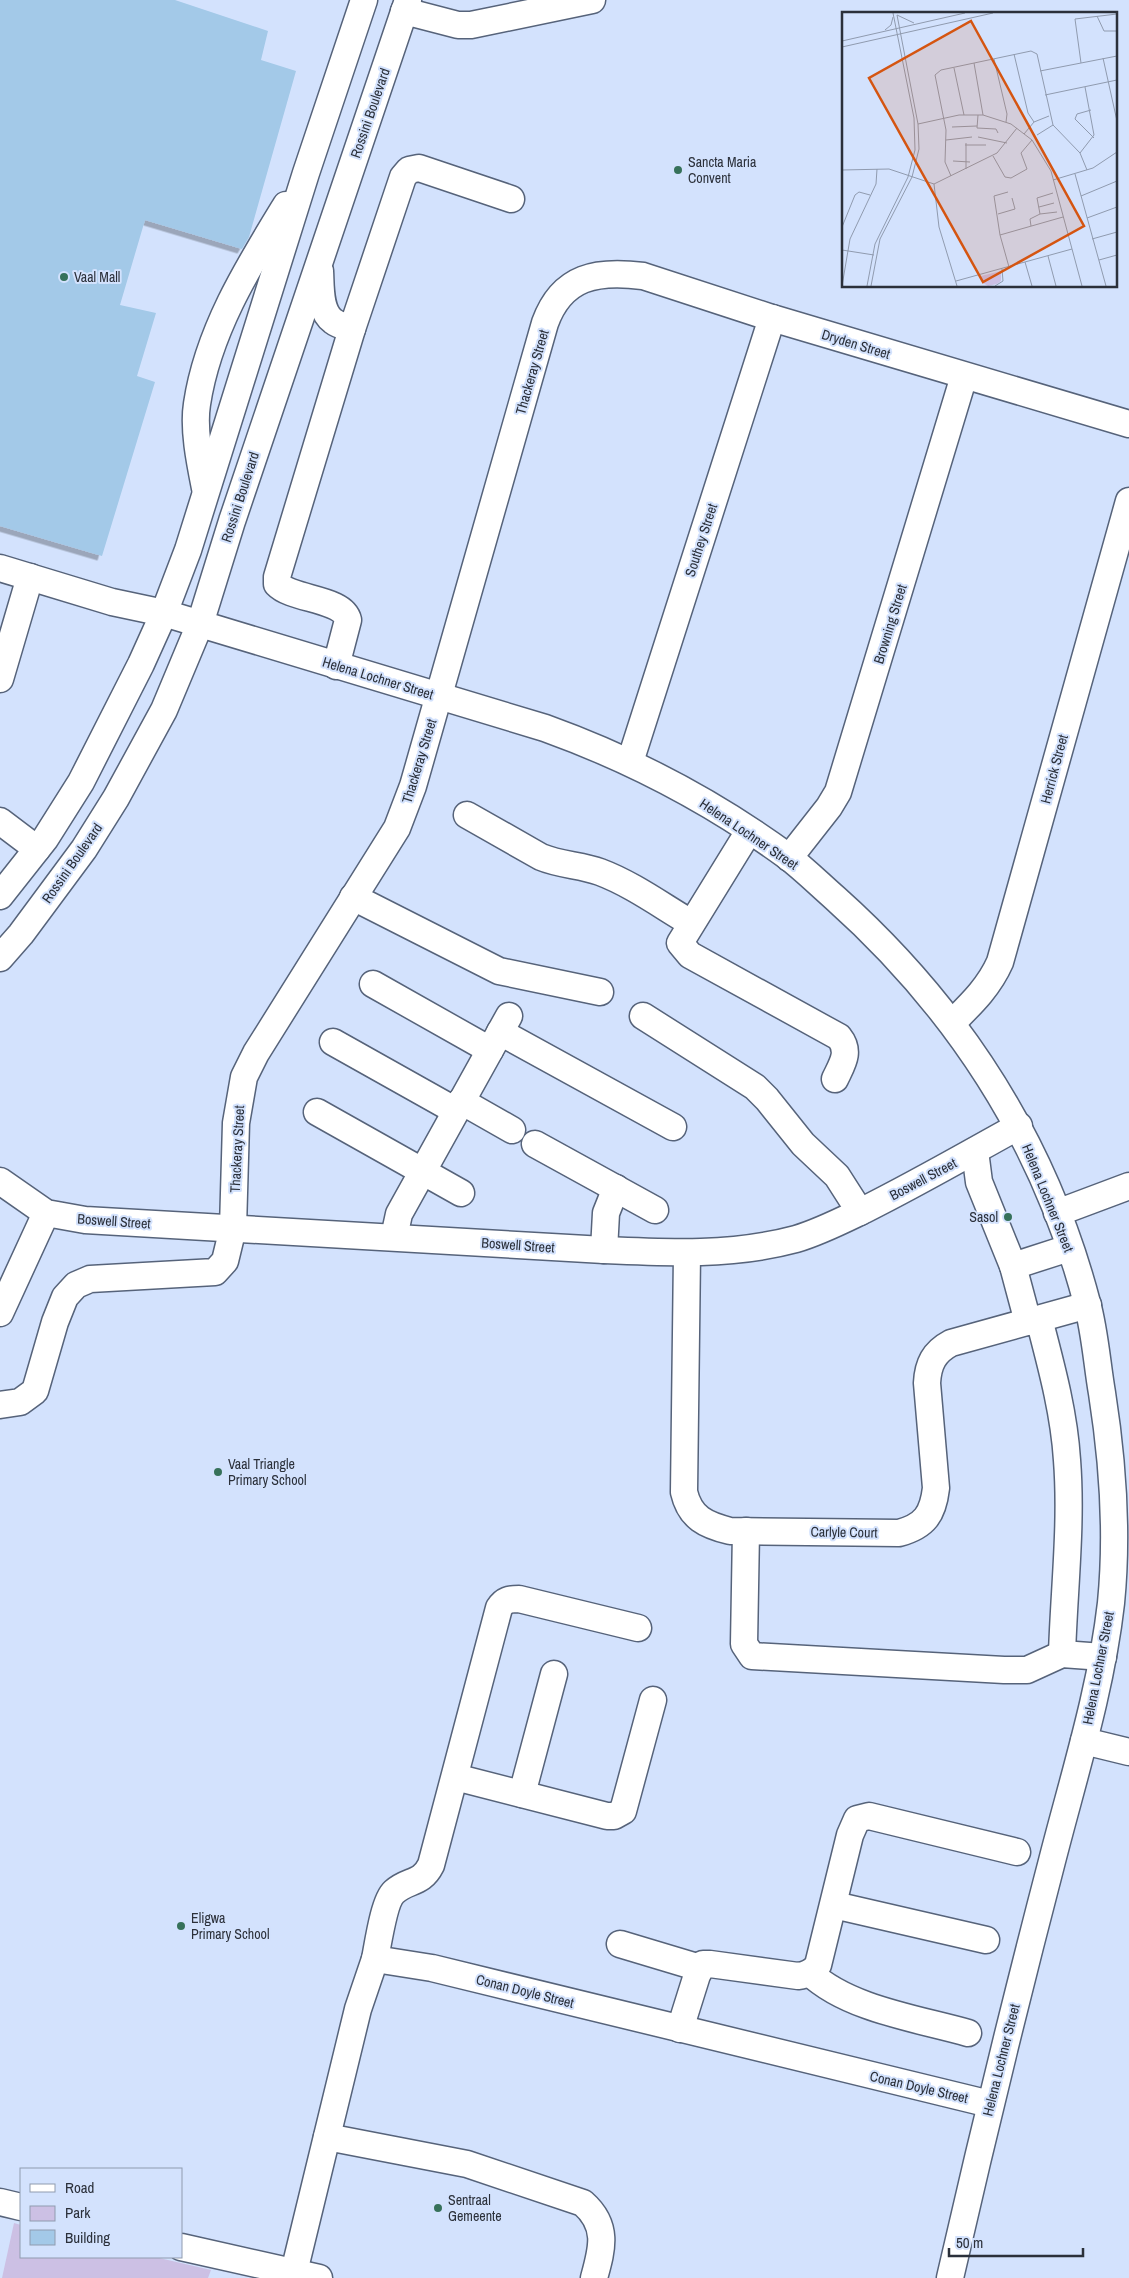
<svg xmlns="http://www.w3.org/2000/svg" width="1129" height="2278" font-family="'Archivo Narrow',sans-serif">
	<style>
		.green { fill: #ccc0e4 }
		.building { fill: #a3c9e8; filter: url(#shadow) }
		.lines { fill: none; stroke-linecap: round; stroke-linejoin: round }
		.minor-casing { stroke: #56637a; stroke-width: 29 }
		.minor { stroke: #fff; stroke-width: 26 }
		.poi-dot { fill: #36715a; stroke: #d3e2fd; stroke-width: 2 }
		.labels { text-anchor: middle; stroke-width: 4; stroke-linejoin: round; paint-order: stroke }
		.street-label { font-size: 14px; fill: #2b303a; stroke: #d3e2fd }
		.poi-label { font-size: 14px; fill: #2b303a; stroke: #d3e2fd; text-anchor: start }
		.inset-road { fill: none; stroke: #909baf; stroke-width: 1 }
		.view { fill: #d55511; fill-opacity: 0.15; stroke: #d55511; stroke-width: 2.5 }
		.inset-edge { fill: none; stroke: #2b303a; stroke-width: 2.5 }
	</style>
	<defs>
		<filter id="shadow"><feDropShadow dx="-4.5" dy="4.5" stdDeviation="0" flood-color="#0004"/></filter>
	</defs>
	<rect width="100%" height="100%" fill="#d3e2fd"/>
	<path class="green" d="M14,2223L21,2225V2257H155L211,2270L208,2278H2Z"/>
	<path class="building" d="M0,0H175L268,31L261,60L296,71L249,237L242,249L145,220L120,305L156,313L137,376L155,382L102,556L0,526Z"/>
	<g class="lines">
		<defs>
			<g id="minor">
				<path d="M404,11L458,25H471L592,0"/>
				<path d="M320,271C321,286 319,311 333,321C338,325 346,327 352,329"/>
				<path d="M205,488C200,463 193,429 197,404C208,331 248,267 286,205"/>
				<path d="M0,568L112,602L164,613L545,728C631,759 713,802 787,856C804,869 819,884 835,898C958,1008 1045,1143 1087,1303C1095,1332 1097,1364 1102,1393C1113,1463 1118,1532 1111,1603C1101,1691 1074,1775 1052,1861C1016,1999 982,2138 950,2278"/>
				<path d="M336,666L348,620C343,598 292,600 277,584V577L352,329L403,177L409,170L419,168L511,199"/>
				<path d="M0,679L30,577"/>
				<path d="M630,762L772,318"/>
				<path d="M467,815L541,857C560,865 581,865 600,872C632,884 662,906 691,923"/>
				<path d="M0,821L37,849"/>
				<path d="M749,831L680,943L690,955L839,1037C851,1052 842,1064 835,1079"/>
				<path d="M789,858L829,807L838,792L964,376"/>
				<path d="M0,896L45,839L81,782L141,664L164,613L188,550L306,173L364,0"/>
				<path d="M353,897L499,971L600,992"/>
				<path d="M0,958L21,934L84,849L116,798L164,710L200,624L232,521L408,0"/>
				<path d="M373,984L490,1050"/>
				<path d="M643,1016L755,1087L767,1099L803,1144L837,1176L860,1212"/>
				<path d="M952,1023C971,1004 989,987 1000,962L1129,501"/>
				<path d="M500,1032L673,1127"/>
				<path d="M333,1042L456,1111"/>
				<path d="M461,1101L512,1130"/>
				<path d="M317,1112L461,1193"/>
				<path d="M535,1144L655,1210"/>
				<path d="M975,1151L979,1182L1013,1266L1069,1248"/>
				<path d="M0,1181L46,1213L85,1220L604,1250C669,1253 733,1256 796,1239C820,1232 843,1220 866,1209C918,1183 968,1154 1019,1126"/>
				<path d="M1057,1213L1129,1186"/>
				<path d="M394,1237L399,1214L509,1016"/>
				<path d="M604,1250L606,1213L616,1188"/>
				<path d="M687,1254L684,1492C690,1518 706,1525 730,1531L899,1533C925,1526 933,1514 936,1488L927,1383C928,1364 934,1352 951,1343L1088,1305"/>
				<path d="M1013,1266L1028,1322"/>
				<path d="M0,1313L46,1213"/>
				<path d="M1039,1319C1051,1365 1064,1412 1067,1460C1072,1524 1064,1590 1062,1654"/>
				<path d="M0,1405L20,1402L35,1391L55,1322L65,1297L76,1285L90,1279L215,1272L225,1261L233,1228L236,1123L244,1077L256,1053L397,828L413,786L545,323C562,276 597,270 643,276L772,318L1129,424"/>
				<path d="M746,1531L744,1644L752,1656L1004,1670H1027L1062,1654L1103,1657"/>
				<path d="M1084,1741L1129,1752"/>
				<path d="M455,1777L607,1816H614L623,1811L653,1700"/>
				<path d="M522,1794L554,1674"/>
				<path d="M834,1905L986,1940"/>
				<path d="M620,1944L700,1968"/>
				<path d="M375,1959C378,1944 384,1901 394,1892C408,1879 421,1885 431,1865L499,1608C504,1600 509,1599 519,1599L638,1628"/>
				<path d="M810,1973C848,2009 919,2019 968,2033"/>
				<path d="M680,2029L697,1975L703,1964H710L798,1976C807,1975 813,1972 818,1965L850,1835L857,1819L869,1816L1017,1852"/>
				<path d="M327,2137L467,2164L583,2203C609,2226 602,2249 594,2278"/>
				<path d="M0,2202L21,2207"/>
				<path d="M181,2247L319,2278"/>
				<path d="M294,2272L358,2009L375,1959L432,1968L990,2104"/>
			</g>
		</defs>
		<use href="#minor" class="minor-casing"/>
		<use href="#minor" class="minor"/>
	</g>
	<g class="poi-dot">
		<circle cx="678" cy="170" r="5"/>
		<circle cx="64" cy="277" r="5"/>
		<circle cx="1008" cy="1217" r="5"/>
		<circle cx="218" cy="1472" r="5"/>
		<circle cx="181" cy="1926" r="5"/>
		<circle cx="438" cy="2208" r="5"/>
	</g>
	<g class="labels">
		<g class="street-label">
			<text transform="translate(370 113) rotate(-71)" y="5">Rossini Boulevard</text>
			<text transform="translate(856 344) rotate(17)" y="5">Dryden Street</text>
			<text transform="translate(532 372) rotate(-74)" y="5">Thackeray Street</text>
			<text transform="translate(240 497) rotate(-72)" y="5">Rossini Boulevard</text>
			<text transform="translate(701 540) rotate(-72)" y="5">Southey Street</text>
			<text transform="translate(890 624) rotate(-73)" y="5">Browning Street</text>
			<text transform="translate(378 678) rotate(17)" y="5">Helena Lochner Street</text>
			<text transform="translate(419 761) rotate(-73)" y="5">Thackeray Street</text>
			<text transform="translate(1054 769) rotate(-75)" y="5">Herrick Street</text>
			<text transform="translate(749 834) rotate(34)" y="5">Helena Lochner Street</text>
			<text transform="translate(72 863) rotate(-55)" y="5">Rossini Boulevard</text>
			<text transform="translate(237 1149) rotate(-87)" y="5">Thackeray Street</text>
			<text transform="translate(923 1179) rotate(-28)" y="5">Boswell Street</text>
			<text transform="translate(1048 1198) rotate(68)" y="5">Helena Lochner Street</text>
			<text transform="translate(114 1221) rotate(4)" y="5">Boswell Street</text>
			<text transform="translate(518 1245) rotate(4)" y="5">Boswell Street</text>
			<text transform="translate(844 1532) rotate(1)" y="5">Carlyle Court</text>
			<text transform="translate(1098 1668) rotate(-79)" y="5">Helena Lochner Street</text>
			<text transform="translate(525 1991) rotate(14)" y="5">Conan Doyle Street</text>
			<text transform="translate(1001 2060) rotate(-76)" y="5">Helena Lochner Street</text>
			<text transform="translate(919 2087) rotate(13)" y="5">Conan Doyle Street</text>
		</g>
		<g class="poi-label">
			<text x="688" y="167">Sancta Maria<tspan x="688" dy="16">Convent</tspan></text>
			<text x="74" y="282">Vaal Mall</text>
			<text x="998" y="1222" text-anchor="end">Sasol</text>
			<text x="228" y="1469">Vaal Triangle<tspan x="228" dy="16">Primary School</tspan></text>
			<text x="191" y="1923">Eligwa<tspan x="191" dy="16">Primary School</tspan></text>
			<text x="448" y="2205">Sentraal<tspan x="448" dy="16">Gemeente</tspan></text>
		</g>
	</g>
	<g transform="translate(842 12)">
		<rect width="275" height="275" fill="#d3e2fd"/>
		<path d="M159,259V269L155,272L146,274L141,271L139,264Z" fill="#ccc0e4"/>
		<path class="inset-road" d="M55,3L72,11M255,4L262,19H275M43,18L49,13L51,5M0,29L123,1M0,35L151,1M172,42L186,101L192,110M261,46L275,109M152,47L165,102L164,110M132,51L141,103M239,51L233,7L275,2M112,56L122,103M198,59L275,44M203,83L275,68M249,98L235,102L233,107L252,126M136,103L135,116L154,117L156,121M76,112L117,103H141L169,112L190,128L209,159L240,274M110,115L135,114M182,122L192,110L207,104M195,123L211,113M136,125L165,131M104,128L130,125M124,131V157M123,133H144M238,141L252,123L243,75M151,144L163,165L169,166L185,157L179,141L190,128M111,149L128,150M0,158L47,157L92,172L155,141L175,116M233,162L264,274M109,164L103,150L104,118L93,63L99,58L189,39L195,42L211,113L238,141L245,158M211,168L251,156L275,140M92,172L97,215L115,274M239,184L275,169M197,195L212,191M156,202L173,197L170,186M198,202L215,200M245,206L275,195M189,214L188,207L198,202L195,186L211,181M0,215L13,183L17,180L28,183M158,223L152,184L166,180M250,227L275,220M0,238L32,243M206,244L214,274M257,248L275,243M183,250L190,274M167,255L158,223L221,205M114,269L230,237M0,274L8,227L34,172L35,157M25,274L33,232L66,165L73,138L72,106L51,1M29,274L38,227L70,165L77,137L76,112L55,3M153,274L161,269L160,257"/>
		<path class="view" d="M129,9L242,214L141,270L27,66Z"/>
		<rect width="275" height="275" class="inset-edge"/>
	</g>
	<rect x="20" y="2168" width="162" height="90" fill="#d3e2fd" stroke="#909baf"/>
	<rect x="30" y="2184" width="25" height="8" fill="#ffffff" stroke="#909baf"/>
	<text x="65" y="2193" font-size="15" fill="#2b303a">Road</text>
	<rect x="30" y="2206" width="25" height="15" fill="#ccc0e4" stroke="#909baf"/>
	<text x="65" y="2218" font-size="15" fill="#2b303a">Park</text>
	<rect x="30" y="2230" width="25" height="15" fill="#a3c9e8" stroke="#909baf"/>
	<text x="65" y="2243" font-size="15" fill="#2b303a">Building</text>
	<path d="M949 2248v8h134v-8" fill="none" stroke="#2b303a" stroke-width="2.5"/>
	<text x="956" y="2248" font-size="15" fill="#2b303a" stroke="#d3e2fd" stroke-width="4" paint-order="stroke">50 m</text>
</svg>
